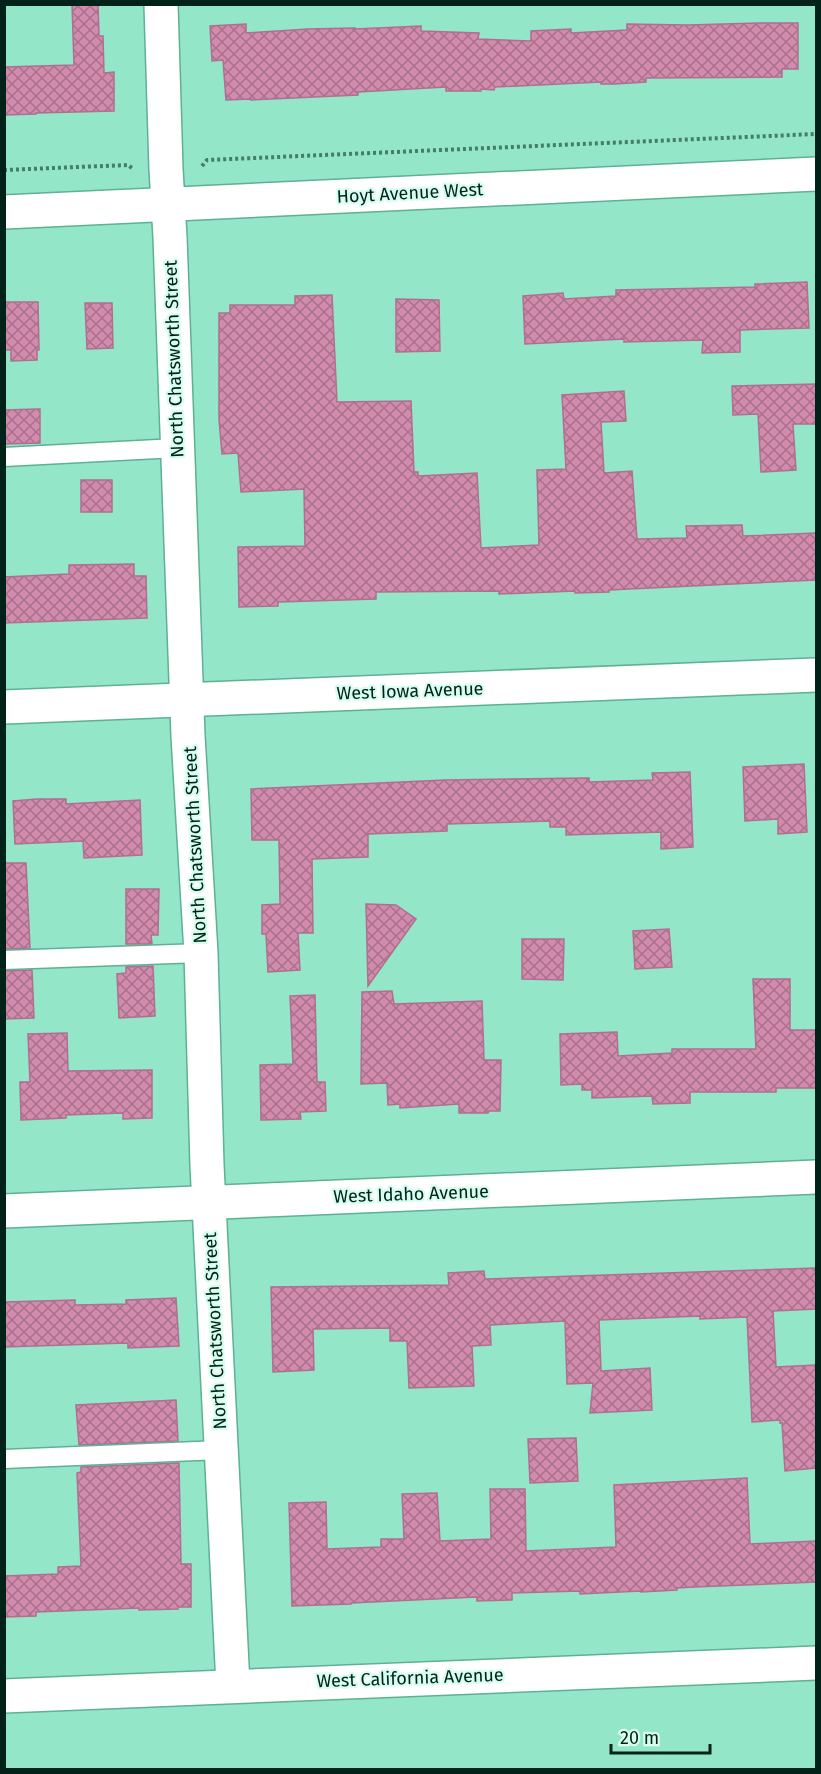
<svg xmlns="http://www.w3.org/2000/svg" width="821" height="1774" font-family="'Fira Sans',sans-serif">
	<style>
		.building { fill: url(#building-cross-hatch); stroke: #b06f8f; stroke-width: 1.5 }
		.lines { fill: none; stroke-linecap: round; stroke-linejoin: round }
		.lane-casing { stroke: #5eb194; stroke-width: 21 }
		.street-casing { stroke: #5eb194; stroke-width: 36 }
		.path { stroke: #447d69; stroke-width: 4; stroke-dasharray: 3 3; stroke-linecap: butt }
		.lane { stroke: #fff; stroke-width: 18 }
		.street { stroke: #fff; stroke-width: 33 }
		.labels { text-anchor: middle; stroke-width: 4.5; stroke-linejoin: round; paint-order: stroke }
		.street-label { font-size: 18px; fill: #002218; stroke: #d6fded }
	</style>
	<defs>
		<pattern id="building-cross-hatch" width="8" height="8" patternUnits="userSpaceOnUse" patternTransform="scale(1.5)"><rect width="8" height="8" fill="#d28bad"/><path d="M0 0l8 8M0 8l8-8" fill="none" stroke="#a8718c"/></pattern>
	</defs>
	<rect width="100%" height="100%" fill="#93e6c7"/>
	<g class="building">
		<path d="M72,4H98L99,36H103L104,73L114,72V111L36,113V114L4,115V67L74,65Z"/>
		<path d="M759,23H798V69H782V77L646,78V82L615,84H601V82L495,87L494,90L481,89V91H446V87L358,92V95L251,100V99L226,100L223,60L212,61L210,26L246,24V33L308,29L355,28V29L421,26V31L479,33L478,39L531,41V31L571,29V33L627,30V24L688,25Z"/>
		<path d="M807,282L809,328L740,330V352L702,353L703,340L624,342V339L525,344L523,296L563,293L564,299L616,296V290L755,287V284Z"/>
		<path d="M332,295L337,402L411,401L414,472H418V476L477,473L481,548L539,545L537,470L566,469L562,395L624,391L626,421L601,422L604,473L632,471L637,539L687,538L686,526L742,525L743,536L816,533V580L609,590V592L575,593V591L499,594V591L376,592V599L278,602V606L239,607L238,547L305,546L304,489L241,492L238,453L222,454L219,419V313H230V305H295V296Z"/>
		<path d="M396,299L439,300L440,351L396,352Z"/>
		<path d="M4,302H38L39,350H37V360L11,361V350H4Z"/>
		<path d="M85,303H112L113,348L87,349Z"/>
		<path d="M816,384V424H793L796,470L761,472L758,414L733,415L732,386Z"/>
		<path d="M38,409H40V443L4,444V410Z"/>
		<rect x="81" y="480" width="31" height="32"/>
		<path d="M134,564V576H146L147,618L4,623V577L69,574V565Z"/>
		<path d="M804,764L807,832L778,834V819L745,821L743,767Z"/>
		<path d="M690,772L693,847L661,849V832L566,835V827H550V821L447,824V831L368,834V857L312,859L313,933H298L300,970L268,972L266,934H262V905L280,904L279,840H252L251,789L445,780L589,778V782L653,780L652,773Z"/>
		<path d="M37,799H66V804L140,800L142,855L84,858L83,841L15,844L13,801Z"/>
		<path d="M4,863H26L30,948L4,949Z"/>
		<path d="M126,889H159L158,935H151L152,944H126Z"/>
		<path d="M366,904L396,905L416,919L368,986Z"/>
		<path d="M669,929L672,967L635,969L633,931Z"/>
		<path d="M522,939H564L563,980L522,979Z"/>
		<path d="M153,966L155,1016L119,1018L117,974L126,973V967Z"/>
		<path d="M32,970L34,1018L4,1019V971Z"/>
		<path d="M753,979H790V1030H816V1088H776V1092H690V1103L653,1104L652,1096L592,1098V1090H582V1084L561,1085L560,1034L617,1032L618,1056L672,1053V1049H756Z"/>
		<path d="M392,991L394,1004L482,1001L484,1060H501L500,1111H489L488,1113H459V1104L400,1108V1104L388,1105L387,1083L361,1084L362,992Z"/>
		<path d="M315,995L317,1082H325L326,1111L300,1112L301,1119L261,1120L260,1065L293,1064L290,996Z"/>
		<path d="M67,1033L68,1071L152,1070V1118L123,1119V1113L66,1115V1118L21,1120L20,1082H30L28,1034Z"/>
		<path d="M816,1268V1309L773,1311L776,1367L816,1365V1468L785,1471L782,1423H780V1420L752,1422L747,1317L700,1319V1316L599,1320L601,1371L650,1368L652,1410L590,1413L593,1383L567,1384L565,1321L490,1325L491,1345L472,1346L474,1386L409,1388L407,1341H390V1328L313,1329L314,1370L273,1372L271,1287L449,1285L448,1273L484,1271L485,1279Z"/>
		<path d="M176,1298L179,1346L128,1348V1343L4,1347V1302L75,1300V1305L126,1304V1300Z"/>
		<path d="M176,1400L178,1441L79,1445L76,1405Z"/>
		<path d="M576,1438L578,1481L530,1483L528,1439Z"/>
		<path d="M179,1463L181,1564H191V1607H178V1609L139,1610V1608L36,1612V1616L4,1617V1576L58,1574V1567L81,1566L77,1473L81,1472V1467Z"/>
		<path d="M747,1478L750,1544L816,1541V1582L694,1587L677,1588V1590L641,1592V1591L580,1594V1591L512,1593V1600L477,1601V1597L351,1603V1604L292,1606L289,1503L326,1502L327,1549L381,1547V1539H404L402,1494L437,1493L440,1541L491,1539L490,1489H525L526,1551L616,1547L614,1485Z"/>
	</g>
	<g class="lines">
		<defs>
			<g id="lane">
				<path d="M4,457L177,448"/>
				<path d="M4,960L201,953"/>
				<path d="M4,1459L221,1450"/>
			</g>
			<g id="street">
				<path d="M161,4L166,169L170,237L188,736L201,953L207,1165L233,1685"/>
				<path d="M4,212L816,174"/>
				<path d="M4,707L816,675"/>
				<path d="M4,1211L816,1177"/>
				<path d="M4,1696L816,1663"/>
			</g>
		</defs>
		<use href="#lane" class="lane-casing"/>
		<use href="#street" class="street-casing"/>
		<g class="path">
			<path d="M202,166L207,160L816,134"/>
			<path d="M4,170L128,165L133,169"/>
		</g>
		<use href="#lane" class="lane"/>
		<use href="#street" class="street"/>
	</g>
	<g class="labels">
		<g class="street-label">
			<text transform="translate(410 193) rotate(-3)" y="6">Hoyt Avenue West</text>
			<text transform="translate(174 359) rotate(-92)" y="6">North Chatsworth Street</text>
			<text transform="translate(410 691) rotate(-2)" y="6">West Iowa Avenue</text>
			<text transform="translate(195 845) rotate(-93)" y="6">North Chatsworth Street</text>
			<text transform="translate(411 1194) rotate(-2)" y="6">West Idaho Avenue</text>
			<text transform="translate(215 1331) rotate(-93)" y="6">North Chatsworth Street</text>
			<text transform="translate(410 1678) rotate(-2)" y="6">West California Avenue</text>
		</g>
	</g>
	<rect width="821" height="1774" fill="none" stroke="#002218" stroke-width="12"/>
	<path d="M611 1744v9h99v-9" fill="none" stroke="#002218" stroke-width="3"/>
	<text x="620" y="1744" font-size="18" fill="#002218" stroke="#d6fded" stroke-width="4.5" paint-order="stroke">20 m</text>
</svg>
